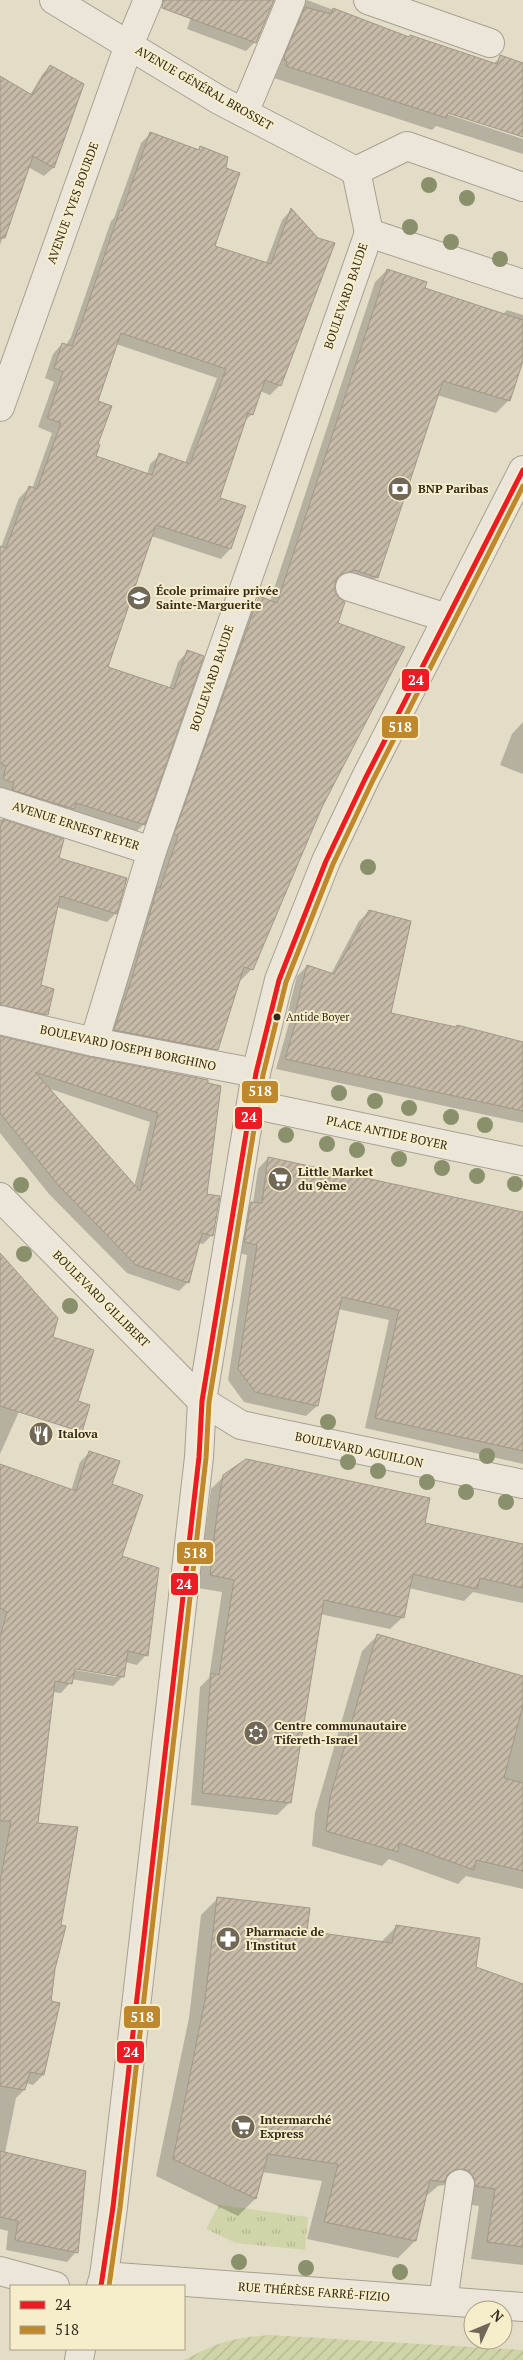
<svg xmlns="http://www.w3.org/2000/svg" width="523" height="2360" font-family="'PT Serif',serif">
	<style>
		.grass { fill: url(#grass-tufts) }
		.garden { fill: url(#garden-furrows) }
		.shadow { fill: #0003; fill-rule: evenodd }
		.building { fill: url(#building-hatch); stroke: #a29887; fill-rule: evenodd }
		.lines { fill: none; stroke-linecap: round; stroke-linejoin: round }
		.minor-casing { stroke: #a7a091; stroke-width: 30 }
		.minor { stroke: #ebe6d9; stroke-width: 28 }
		.bus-1-casing { stroke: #f6edca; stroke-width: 9 }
		.bus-2-casing { stroke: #f6edca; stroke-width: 9 }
		.bus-1 { stroke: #ec1b24; stroke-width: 5 }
		.bus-2 { stroke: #c0882c; stroke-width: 5 }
		.tree { fill: #8a906b }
		.bus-dot { fill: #34291a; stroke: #f6edca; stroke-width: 2 }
		.labels { text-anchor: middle; stroke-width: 4; stroke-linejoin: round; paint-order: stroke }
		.bus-label { font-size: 11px; fill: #34291a; stroke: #f6edca; text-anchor: start }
		.street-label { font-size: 12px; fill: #34291a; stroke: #f6edca }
		.poi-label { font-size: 12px; font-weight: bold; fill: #34291a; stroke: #f6edca; text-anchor: start }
		.line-badge { stroke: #f6edca; stroke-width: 2 }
		.badge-label { font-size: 14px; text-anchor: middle; font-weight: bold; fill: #fff }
	</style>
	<defs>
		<pattern id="grass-tufts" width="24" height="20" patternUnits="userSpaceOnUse" patternTransform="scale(1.25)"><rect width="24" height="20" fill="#d0d4a8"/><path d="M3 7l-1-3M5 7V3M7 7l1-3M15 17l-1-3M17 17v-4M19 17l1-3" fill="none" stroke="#b3b690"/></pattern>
		<pattern id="garden-furrows" width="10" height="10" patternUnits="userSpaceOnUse" patternTransform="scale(1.25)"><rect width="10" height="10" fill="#d0d4a8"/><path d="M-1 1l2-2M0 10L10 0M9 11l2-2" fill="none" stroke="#b3b690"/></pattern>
		<pattern id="building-hatch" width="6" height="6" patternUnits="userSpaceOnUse" patternTransform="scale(1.25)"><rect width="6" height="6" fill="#c6baa8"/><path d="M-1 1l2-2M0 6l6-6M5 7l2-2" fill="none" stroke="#a29788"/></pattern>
	</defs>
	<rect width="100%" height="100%" fill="#e3ddc7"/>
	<path class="grass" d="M219,2205L308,2217L305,2250L236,2243L206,2229Z"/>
	<path class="garden" d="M269,2335L523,2350V2360H184C218,2342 231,2338 269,2335Z"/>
	<g class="shadow">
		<path d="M197,0H273L255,42L246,51L187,29Z"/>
		<path d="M307,0L408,38L493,64L501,57L523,64V136L442,110L441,112L523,139V154L436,126L432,130L274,78L294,13Z"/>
		<path d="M50,66L83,85L53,168L44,176L28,167L0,245V78L30,95L42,75Z"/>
		<path d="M150,134L197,151L201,147L214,247L266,263L282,220L291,210L280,385L270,395L260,391L252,414L243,423L218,498L230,549L221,559L151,536L107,668L169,689L178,662L187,652L144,824L134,834L0,799V550L19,498L29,488L32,489L52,433L38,427L54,382L45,378L53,354L62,344L66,345L71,337L111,221L114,218L141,143ZM116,344L217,378L185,463L160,455L150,464L147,475L94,456L96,401Z"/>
		<path d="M387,270L423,288L502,315L507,310L523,315V357L508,401L496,413L437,395L377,577L364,589L342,582L334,584L321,806L252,969L240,981L217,1049L205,1061L103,1042L146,901L247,610L260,598L270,601L375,282Z"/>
		<path d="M523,722V774L500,765L512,734Z"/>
		<path d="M0,819L63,840L57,859L116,913L107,922L56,907L40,986L46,1014L37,1024L0,1016Z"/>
		<path d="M370,911L389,1014L523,1043V1123L276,1069L289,1023H285L297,976L307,966L331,974L359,921Z"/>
		<path d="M0,1037L91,1059L207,1081L205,1195L212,1235L203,1244L198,1243L188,1282L179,1291L127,1273L49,1194L0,1133ZM47,1088L150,1122L134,1187Z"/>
		<path d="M268,1158L523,1213V1464L365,1428L389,1320L338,1309L317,1406L306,1416L244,1402L228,1380L247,1255L234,1252L241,1213L253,1203L258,1169Z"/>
		<path d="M0,1384L26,1396L0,1454Z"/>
		<path d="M90,1452L111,1485L120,1557L146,1655L137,1665L125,1662L123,1676L113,1686L71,1679L70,1683L61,1693L53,1692L37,1824L60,1926L43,2075L33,2085L26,2083L24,2090L16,2098L5,2153L76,2252L67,2262L6,2250L8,2231L0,2229V1466L71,1491L80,1462ZM69,1667L116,1675V1677L69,1669Z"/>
		<path d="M224,1476L523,1546V1603L473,1592L464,1601L409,1588L403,1617L390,1629L320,1614L290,1802L277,1815L191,1805L200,1687L209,1678L222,1592L198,1588L211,1489Z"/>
		<path d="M377,1636L523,1677V1889L466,1876L458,1884L389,1859L382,1866L312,1846L315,1813L362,1651Z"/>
		<path d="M218,1898L306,1932L380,1943L397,1926L474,1968L523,1986V2265L471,2259L479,2206L459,2203L452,2188L445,2185L438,2186L424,2198L415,2241L398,2258L307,2239L322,2181L262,2172L255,2199L238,2216L156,2176L189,2018L201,1915Z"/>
	</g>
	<g class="building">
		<path d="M163,0H274L256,43L162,8Z"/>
		<path d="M305,7L331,14L333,8L409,37L410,35L497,64L500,55L523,63V137L448,113L446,118L286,66L287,61L284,60L285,54Z"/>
		<path d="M50,65L84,84L54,168L33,156L5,238H0V76L32,95Z"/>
		<path d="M150,132L199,150L200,146L228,157L226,168L240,173L215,246L271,264L291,208L318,238L335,243L281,386L265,380L253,415L248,413L220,498L246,506L231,549L156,525L108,667L174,689L187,650L204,656L145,825L76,803L74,809L12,790L14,783L3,779L6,766L0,763V546L6,548L29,486L37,489L61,423L47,418L63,372L54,368L62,343L72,346L78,329L79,330L120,210L122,211ZM121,333L226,369L190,464L159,453L152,475L96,456L100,445L98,444L112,406L98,401Z"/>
		<path d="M387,269L427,282L425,288L523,320V361L510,401L443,381L378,578L355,570L340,575L335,582V591L338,597L345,602L338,623L405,647L322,807L253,970L244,967L218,1050L114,1030L132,978L157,888H160L178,836L174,834L234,665L259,596L277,603Z"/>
		<path d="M3,819L64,839L59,858L127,878L117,914L60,896L41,985L54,989L48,1015L0,1005V829Z"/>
		<path d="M369,910L411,921L391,1013L456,1027L457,1025L523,1042V1111L285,1059L298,1014L295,1013L307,965L334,974Z"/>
		<path d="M0,1036L91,1057L208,1080V1083L221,1086L207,1194L220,1196L213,1236L202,1233L189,1283L136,1265L58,1185L0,1113ZM35,1072L158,1113L140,1191Z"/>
		<path d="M268,1157L523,1212V1451L375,1418L399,1310L342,1297L318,1406L255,1392L238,1369L257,1245L244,1242L251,1202L262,1203Z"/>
		<path d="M0,1253L58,1318L53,1337L94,1350L78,1401L90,1405L82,1432L0,1406Z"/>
		<path d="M89,1451L120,1461L112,1484L143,1495L122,1556L159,1568L148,1656L128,1651L124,1677L75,1669L72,1684L55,1681L38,1823L78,1827L61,1925L66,1926L55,1969L51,2001L60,2003L44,2075L30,2072L25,2090L0,2086V1882L11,1821H0V1637L7,1612L0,1608V1464L76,1491Z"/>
		<path d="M246,1459L430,1498L425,1523L523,1544V1588L480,1578L477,1589L413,1574L404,1618L324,1600L291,1803L202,1793L211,1673L219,1675L234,1580L210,1575L217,1513L223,1475Z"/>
		<path d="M377,1634L523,1676V1705L504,1778L523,1783V1871L476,1860L474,1870L399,1843L398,1852L326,1831L330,1797Z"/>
		<path d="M217,1897L310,1908L307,1931L392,1943L396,1925L480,1938L476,1967L523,1984V2247L487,2242L495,2189L475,2186L474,2178L469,2171L463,2169L454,2170L447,2175L445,2182L430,2180L416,2241L324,2222L338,2164L268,2154L256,2199L173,2159L205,2000Z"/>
		<path d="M0,2151L86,2171L78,2253L15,2240L18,2221L0,2217Z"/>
	</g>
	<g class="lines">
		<defs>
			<g id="minor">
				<path d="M54,0L219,100L356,171"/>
				<path d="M368,0L490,43"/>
				<path d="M244,113L291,0"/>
				<path d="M356,171L407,146L523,187"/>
				<path d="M356,171L369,233"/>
				<path d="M369,233L523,284"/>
				<path d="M0,407L129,45L148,0"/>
				<path d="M350,587L447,618"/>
				<path d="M0,802L152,851"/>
				<path d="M0,1020L94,1042L256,1073"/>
				<path d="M94,1042L152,851L369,233"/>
				<path d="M251,1104L523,1161"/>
				<path d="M0,1197L202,1401L241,1425L523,1484"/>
				<path d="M0,2271L55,2286"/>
				<path d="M104,2276L523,2307"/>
				<path d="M101,2286L104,2276L113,2207L199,1457L202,1401L242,1159L256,1073L279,980L326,861L365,779L523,470"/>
				<path d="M443,2301L460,2184"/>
				<path d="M79,2360L81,2349"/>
			</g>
		</defs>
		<use href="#minor" class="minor-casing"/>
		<use href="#minor" class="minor"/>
		<defs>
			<path id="bus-1" d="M101,2286L113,2207L199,1457L202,1401L256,1073L279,980L326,861L365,779L523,470"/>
			<path id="bus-2" d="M109,2286L120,2208L206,1458L209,1402L263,1075L286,982L333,864L372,782L523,486"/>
		</defs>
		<use href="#bus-1" class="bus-1-casing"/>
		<use href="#bus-2" class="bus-2-casing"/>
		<use href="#bus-1" class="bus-1"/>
		<use href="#bus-2" class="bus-2"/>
	</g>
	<g class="tree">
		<circle cx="429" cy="185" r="8"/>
		<circle cx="467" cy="198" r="8"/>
		<circle cx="410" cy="227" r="8"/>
		<circle cx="451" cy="242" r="8"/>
		<circle cx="500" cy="259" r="8"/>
		<circle cx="368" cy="867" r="8"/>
		<circle cx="339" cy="1093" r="8"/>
		<circle cx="375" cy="1101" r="8"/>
		<circle cx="409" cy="1108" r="8"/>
		<circle cx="451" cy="1117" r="8"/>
		<circle cx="485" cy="1125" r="8"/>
		<circle cx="286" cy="1135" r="8"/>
		<circle cx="327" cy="1144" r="8"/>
		<circle cx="357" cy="1150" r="8"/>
		<circle cx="399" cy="1159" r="8"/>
		<circle cx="442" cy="1168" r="8"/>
		<circle cx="477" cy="1176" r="8"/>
		<circle cx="515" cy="1184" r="8"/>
		<circle cx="21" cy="1185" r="8"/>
		<circle cx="24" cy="1254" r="8"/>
		<circle cx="70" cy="1306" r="8"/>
		<circle cx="328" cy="1422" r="8"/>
		<circle cx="487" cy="1456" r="8"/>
		<circle cx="348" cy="1462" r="8"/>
		<circle cx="378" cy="1471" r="8"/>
		<circle cx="427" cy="1482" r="8"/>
		<circle cx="466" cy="1492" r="8"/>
		<circle cx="506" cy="1502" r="8"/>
		<circle cx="239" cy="2262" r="8"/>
		<circle cx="306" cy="2268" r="8"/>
		<circle cx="400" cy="2272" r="8"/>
	</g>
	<defs>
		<symbol id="bank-disc" viewBox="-11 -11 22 22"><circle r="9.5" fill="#716857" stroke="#f6edca"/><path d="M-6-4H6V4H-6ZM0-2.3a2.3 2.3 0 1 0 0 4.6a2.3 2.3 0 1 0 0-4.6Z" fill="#fff"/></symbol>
		<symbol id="school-disc" viewBox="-11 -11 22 22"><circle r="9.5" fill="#716857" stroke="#f6edca"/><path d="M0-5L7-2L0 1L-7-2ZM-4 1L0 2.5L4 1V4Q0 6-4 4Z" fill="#fff"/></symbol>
		<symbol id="supermarket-disc" viewBox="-11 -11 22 22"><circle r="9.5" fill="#716857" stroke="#f6edca"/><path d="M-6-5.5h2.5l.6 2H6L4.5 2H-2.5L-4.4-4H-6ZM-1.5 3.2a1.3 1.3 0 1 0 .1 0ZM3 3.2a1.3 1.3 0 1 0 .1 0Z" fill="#fff"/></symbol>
		<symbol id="restaurant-disc" viewBox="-11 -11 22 22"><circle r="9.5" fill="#716857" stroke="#f6edca"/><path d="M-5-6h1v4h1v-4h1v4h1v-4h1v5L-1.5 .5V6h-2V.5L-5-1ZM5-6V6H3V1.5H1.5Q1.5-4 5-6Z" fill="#fff"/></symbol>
		<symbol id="synagogue-disc" viewBox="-11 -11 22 22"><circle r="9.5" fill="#716857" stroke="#f6edca"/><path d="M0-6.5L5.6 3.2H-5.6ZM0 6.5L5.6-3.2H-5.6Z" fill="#fff"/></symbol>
		<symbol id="pharmacy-disc" viewBox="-11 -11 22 22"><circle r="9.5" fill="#716857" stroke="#f6edca"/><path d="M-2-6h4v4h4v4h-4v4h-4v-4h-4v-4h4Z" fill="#fff"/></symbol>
	</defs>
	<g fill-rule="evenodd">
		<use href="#bank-disc" x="386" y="475" width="28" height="28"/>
		<use href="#school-disc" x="125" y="584" width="28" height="28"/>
		<use href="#supermarket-disc" x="266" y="1165" width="28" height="28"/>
		<use href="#restaurant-disc" x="27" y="1420" width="28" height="28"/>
		<use href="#synagogue-disc" x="242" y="1719" width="28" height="28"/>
		<use href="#pharmacy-disc" x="214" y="1925" width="28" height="28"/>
		<use href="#supermarket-disc" x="229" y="2113" width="28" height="28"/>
	</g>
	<circle class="bus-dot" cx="277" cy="1017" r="4.5"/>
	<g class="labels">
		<g class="bus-label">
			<text x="286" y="1021">Antide Boyer</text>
		</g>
		<g class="street-label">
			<text transform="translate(204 88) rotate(30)" y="4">AVENUE GÉNÉRAL BROSSET</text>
			<text transform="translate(73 203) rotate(-70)" y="4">AVENUE YVES BOURDE</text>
			<text transform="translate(346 296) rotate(-71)" y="4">BOULEVARD BAUDE</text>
			<text transform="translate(212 678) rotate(-71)" y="4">BOULEVARD BAUDE</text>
			<text transform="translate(76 826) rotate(18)" y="4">AVENUE ERNEST REYER</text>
			<text transform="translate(128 1048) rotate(12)" y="4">BOULEVARD JOSEPH BORGHINO</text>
			<text transform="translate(387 1133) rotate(12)" y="4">PLACE ANTIDE BOYER</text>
			<text transform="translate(101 1299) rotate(45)" y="4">BOULEVARD GILLIBERT</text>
			<text transform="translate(359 1450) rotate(12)" y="4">BOULEVARD AGUILLON</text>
			<text transform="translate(314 2292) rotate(4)" y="4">RUE THÉRÈSE FARRÉ-FIZIO</text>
		</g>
		<g class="poi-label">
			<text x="418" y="493">BNP Paribas</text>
			<text x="156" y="595">École primaire privée<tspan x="156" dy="14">Sainte-Marguerite</tspan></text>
			<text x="298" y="1176">Little Market<tspan x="298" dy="14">du 9ème</tspan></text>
			<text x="58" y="1438">Italova</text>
			<text x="274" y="1730">Centre communautaire<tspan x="274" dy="14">Tifereth-Israel</tspan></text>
			<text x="246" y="1936">Pharmacie de<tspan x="246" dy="14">l'Institut</tspan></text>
			<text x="260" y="2124">Intermarché<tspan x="260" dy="14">Express</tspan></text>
		</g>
	</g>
	<g class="line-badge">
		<rect x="401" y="668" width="29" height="24" rx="5" fill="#ec1b24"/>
		<rect x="381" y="715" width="38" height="24" rx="5" fill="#c0882c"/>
		<rect x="241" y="1080" width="38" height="24" rx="5" fill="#c0882c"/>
		<rect x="234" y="1106" width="29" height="24" rx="5" fill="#ec1b24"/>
		<rect x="176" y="1541" width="38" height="24" rx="5" fill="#c0882c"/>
		<rect x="170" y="1572" width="29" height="24" rx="5" fill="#ec1b24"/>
		<rect x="123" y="2005" width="38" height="24" rx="5" fill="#c0882c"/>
		<rect x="116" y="2040" width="29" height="24" rx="5" fill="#ec1b24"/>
	</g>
	<g class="badge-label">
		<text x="416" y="685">24</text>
		<text x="400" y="732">518</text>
		<text x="260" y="1096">518</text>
		<text x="249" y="1122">24</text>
		<text x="195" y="1558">518</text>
		<text x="184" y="1589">24</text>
		<text x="142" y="2022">518</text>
		<text x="131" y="2057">24</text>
	</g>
	<rect x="10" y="2285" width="175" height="65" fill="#f6edca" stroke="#a89f84"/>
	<rect x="20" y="2301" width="25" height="8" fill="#ec1b24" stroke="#a89f84"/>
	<text x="55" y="2310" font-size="15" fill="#34291a">24</text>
	<rect x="20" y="2326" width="25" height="8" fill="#c0882c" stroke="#a89f84"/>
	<text x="55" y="2335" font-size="15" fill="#34291a">518</text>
	<g transform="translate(488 2325) rotate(46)"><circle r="24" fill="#f6edca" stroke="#a89f84"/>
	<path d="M0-4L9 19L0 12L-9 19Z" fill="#716857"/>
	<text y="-8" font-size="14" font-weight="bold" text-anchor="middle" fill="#34291a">N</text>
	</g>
</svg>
